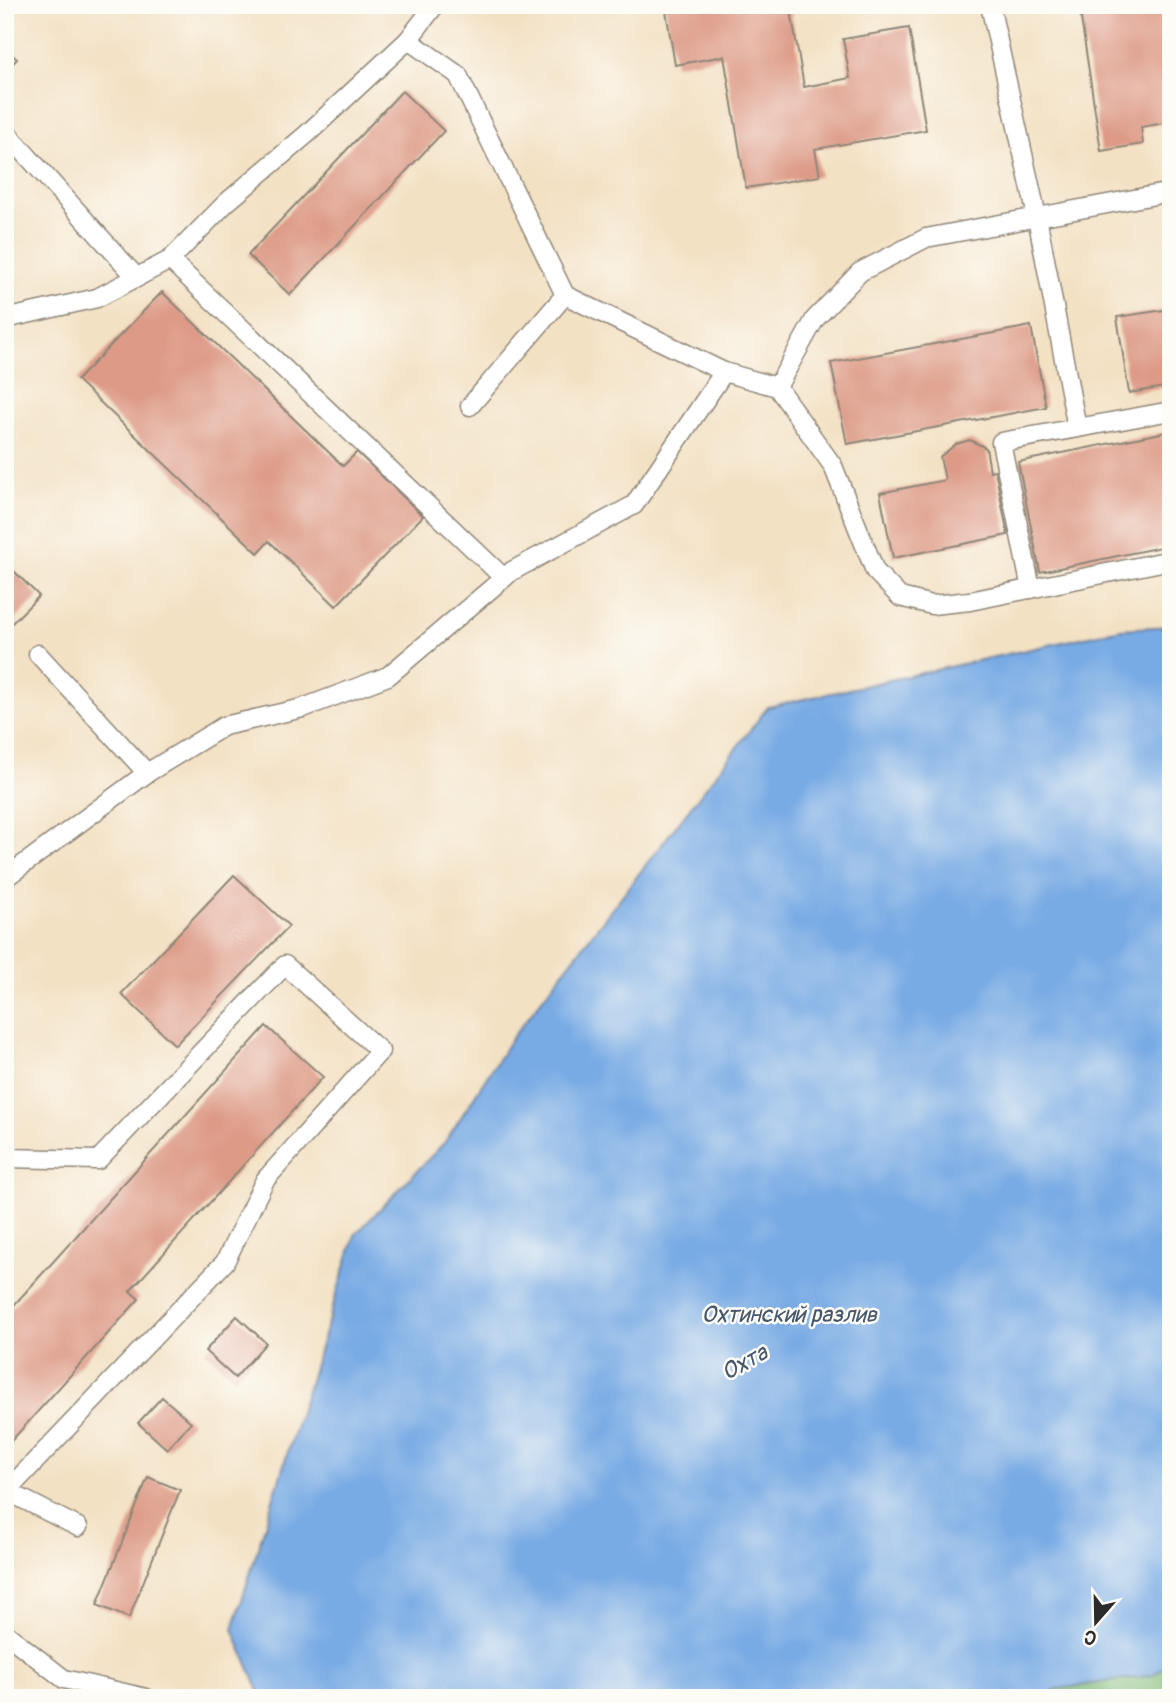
<svg xmlns="http://www.w3.org/2000/svg" width="1176" height="1703" font-family="Pangolin,sans-serif">
	<style>
		.forest { fill: #80bb79; stroke: #567352; stroke-width: 2 }
		.water { fill: #78aae4; stroke: #526a88; stroke-width: 2 }
		.building { fill: #dd9a86 }
		.lines { fill: none; stroke-linecap: round; stroke-linejoin: round }
		.lane-casing { stroke: #8f8678; stroke-width: 21 }
		.lane { stroke: #fff; stroke-width: 18 }
		.labels { text-anchor: middle; stroke-width: 5; stroke-linejoin: round; paint-order: stroke }
		.water-label { font-size: 23px; font-style: italic; fill: #46576c; stroke: #fdfcf7 }
	</style>
	<rect width="100%" height="100%" fill="#fdfcf7"/>
	<filter id="ink" filterUnits="userSpaceOnUse"><feTurbulence type="fractalNoise" baseFrequency=".0143" numOctaves="2"/><feDisplacementMap in="SourceGraphic" scale="14" xChannelSelector="R" yChannelSelector="G"/><feConvolveMatrix kernelMatrix="1 2 1 2 8 2 1 2 1" color-interpolation-filters="sRGB"/></filter>
	<filter id="wash" filterUnits="userSpaceOnUse"><feTurbulence type="fractalNoise" baseFrequency=".00686" numOctaves="4" result="noise"/><feDisplacementMap in="SourceGraphic" scale="28" xChannelSelector="R" yChannelSelector="G"/><feGaussianBlur stdDeviation="1.57" result="paint"/><feColorMatrix in="noise" values="0 0 0 0 0 0 0 0 0 0 0 0 0 0 0 0 0 1.4 0 .05"/><feComposite in="paint" operator="in"/></filter>
	<g filter="url(#wash)">
		<rect width="100%" height="100%" fill="#f3e1c4"/>
		<path class="forest" d="M1171,1663V1698H1044L1057,1689L1152,1675Z"/>
		<path class="water" d="M1171,626V1663L1152,1675L1057,1689L1043,1698H262L233,1629L355,1235L445,1142L512,1038L768,707L1121,629Z"/>
		<g id="blocks">
			<g class="building">
				<path d="M665,5H790L804,87L850,78L843,39L909,28L926,130L815,149L820,176L746,188L724,56L675,65Z"/>
				<path d="M1079,5H1171V122L1141,127L1143,144L1101,151Z"/>
				<path d="M5,48L17,59L5,72Z"/>
				<path d="M402,91L444,131L290,295L248,255Z"/>
				<path d="M162,292L343,466L357,452L423,516L336,606L269,541L258,553L77,380Z"/>
				<path d="M1171,309V386L1129,393L1117,317Z"/>
				<path d="M1031,326L1046,407L847,444L831,363Z"/>
				<path d="M1171,431V545L1040,572L1018,462Z"/>
				<path d="M970,440L986,448L990,471L995,470L1008,535L893,558L880,493L945,480L940,457L956,444Z"/>
				<path d="M5,562L39,596L5,630Z"/>
				<path d="M234,875L289,926L175,1045L121,994Z"/>
				<path d="M266,1026L323,1077L130,1291L139,1299L5,1448V1315Z"/>
				<path d="M237,1316L266,1343L235,1378L205,1351Z"/>
				<path d="M162,1397L191,1422L167,1449L138,1423Z"/>
				<path d="M148,1477L180,1490L129,1618L97,1605Z"/>
			</g>
		</g>
	</g>
	<g filter="url(#ink)">
		<use href="#blocks" fill-opacity="0" stroke="#8f8678" stroke-width="2"/>
		<g class="lines">
			<defs>
				<g id="lane">
					<path d="M990,5L1037,217L1077,428"/>
					<path d="M408,40L458,75L565,295L724,372L777,387L833,466L875,571L900,597L932,605L970,601L1171,560"/>
					<path d="M5,131L137,278"/>
					<path d="M170,260L504,578"/>
					<path d="M5,319L97,298L170,260L226,203L307,134L408,40L435,5"/>
					<path d="M777,387L815,319L860,272L926,238L1171,192"/>
					<path d="M470,406L565,295"/>
					<path d="M1031,589L1001,442L1171,411"/>
					<path d="M38,654L147,773"/>
					<path d="M5,878L147,773L224,726L303,708L388,676L512,571L634,505L724,372"/>
					<path d="M5,1158L98,1160L285,965L380,1051L265,1180L225,1262L5,1493"/>
					<path d="M5,1490L78,1527"/>
					<path d="M5,1633L64,1679L146,1698"/>
				</g>
			</defs>
			<use href="#lane" class="lane-casing"/>
			<use href="#lane" class="lane"/>
		</g>
	</g>
	<g class="labels">
		<g class="water-label">
			<text x="789" y="1322">Охтинский разлив</text>
			<text transform="translate(744 1362) rotate(-29)" y="8">Охта</text>
		</g>
	</g>
	<rect width="1176" height="1703" fill="none" stroke="#fdfcf7" stroke-width="28"/>
	<g transform="translate(1096 1622) rotate(200)" stroke="#fdfcf7" stroke-width="5" paint-order="stroke">
	<path d="M0-5L12 26L0 18L-12 26Z" fill="#2b2b2b"/>
	<text y="-10" font-size="19" font-weight="bold" text-anchor="middle" fill="#2b2b2b">С</text>
	</g>
</svg>
